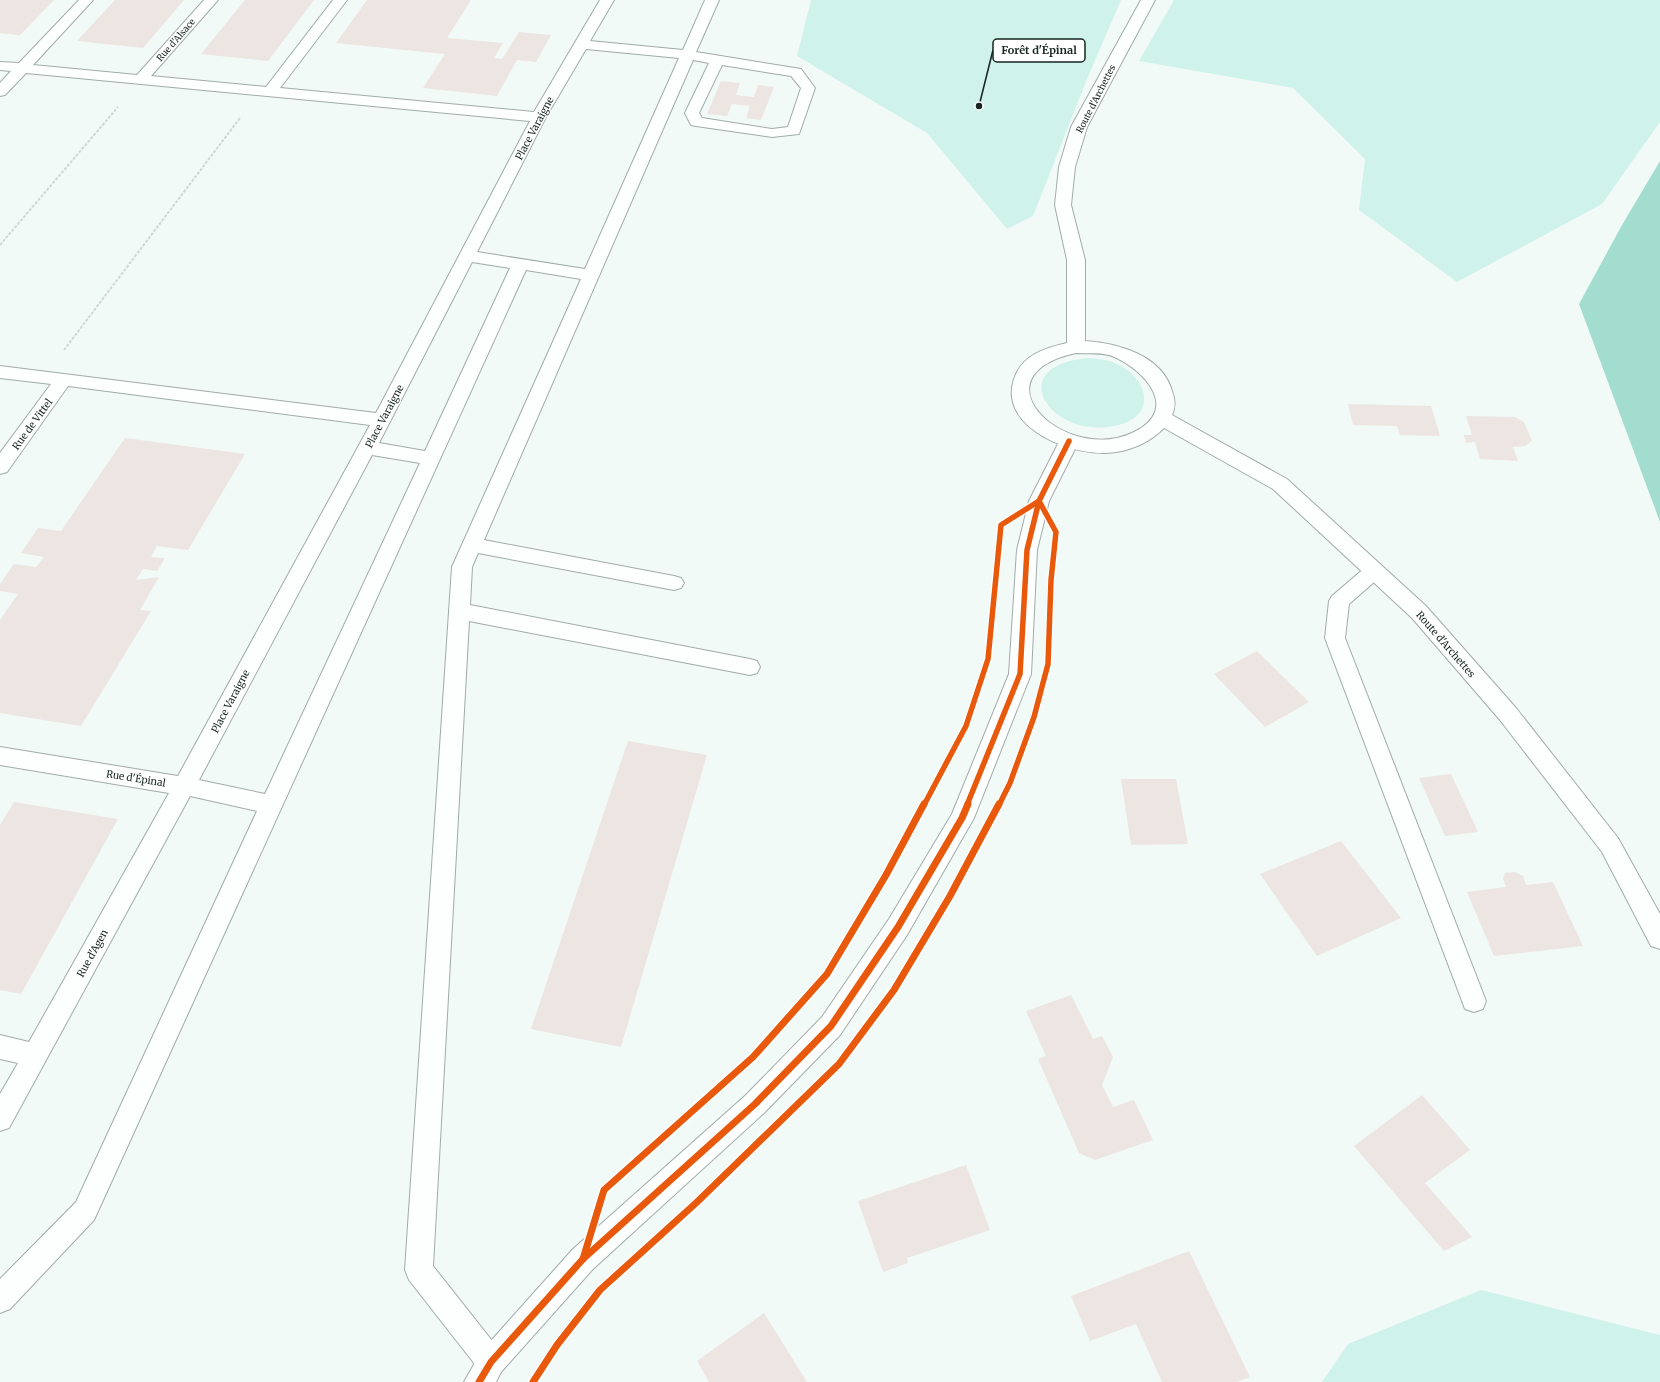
<svg xmlns="http://www.w3.org/2000/svg" width="1660" height="1382" font-family="Merriweather,serif">
	<style>
		.green { fill: #cff2ea }
		.water { fill: #a3ddcf }
		.building { fill: #ece5e2 }
		.lines { fill: none; stroke-linecap: round; stroke-linejoin: round }
		.lane-casing { stroke: #a1aba8; stroke-width: 2 }
		.street-casing { stroke: #a1aba8; stroke-width: 2 }
		.secondary-casing { stroke: #a1aba8; stroke-width: 2 }
		.path { stroke: #d2d5d4; stroke-width: 2; stroke-dasharray: 3 1.5; stroke-linecap: butt }
		.lane { fill: #fdfefe; fill-rule: evenodd }
		.street { fill: #fdfefe; fill-rule: evenodd }
		.secondary { fill: #fdfefe; fill-rule: evenodd }
		.cycleway-far1-casing { stroke: #fff; stroke-width: 8 }
		.cycleway-casing { stroke: #fff; stroke-width: 10 }
		.cycleway-far1 { stroke: #e8590c; stroke-width: 5.5 }
		.cycleway { stroke: #e8590c; stroke-width: 7 }
		.labels { text-anchor: middle; stroke-width: 3; stroke-linejoin: round; paint-order: stroke }
		.far-street-label { font-size: 9px; fill: #172622; stroke: #fff }
		.street-label { font-size: 10px; fill: #172622; stroke: #fff }
		.leader { fill: none; stroke: #172622; stroke-width: 1.5 }
		.callout-dot { fill: #172622; stroke: #fff; stroke-width: 1.5 }
		.callout { fill: #fff; stroke: #172622; stroke-width: 1.5 }
		.callout-label { font-size: 11px; text-anchor: middle; font-weight: bold; fill: #172622 }
	</style>
	<rect width="100%" height="100%" fill="#f2faf8"/>
	<g class="green">
		<path d="M811,0H1121L1087,79L1033,216L1007,229L927,133L797,56Z"/>
		<path d="M1174,0H1660V122L1602,204L1457,282L1359,210L1365,159L1293,88L1139,61Z"/>
		<path d="M1089,358C1100,359 1111,360 1121,366C1147,380 1156,413 1122,424C1052,445 999,365 1089,358Z"/>
		<path d="M1481,1290L1660,1335V1382H1322L1348,1344Z"/>
	</g>
	<path class="water" d="M1660,161V522L1579,304L1622,225Z"/>
	<g class="building">
		<path d="M0,0H54L20,35L0,33Z"/>
		<path d="M115,0H184L143,48L77,41Z"/>
		<path d="M245,0H314L268,61L201,54Z"/>
		<path d="M367,0H471L447,38L503,43L494,58L502,59L519,32L551,35L536,62L517,60L497,96L423,88L445,54L336,43Z"/>
		<path d="M721,81L740,83L736,95L754,97L758,85L774,87L761,120L746,118L750,106L732,104L727,116L707,114Z"/>
		<path d="M1348,404L1431,406L1440,436L1400,435L1397,426L1353,425Z"/>
		<path d="M1466,416L1515,417L1524,422L1532,441L1525,446L1513,447L1518,461L1480,459L1475,442L1466,443L1464,435H1472Z"/>
		<path d="M125,438L245,454L188,550L157,546L151,557L165,558L157,571L143,569L136,580L159,577L140,610L151,611L81,726L0,713V620L18,594L0,591V584L14,564L36,567L44,557L21,553L38,528L61,531Z"/>
		<path d="M1257,651L1309,702L1265,727L1214,674Z"/>
		<path d="M628,741L707,755L621,1047L531,1029Z"/>
		<path d="M1451,774L1478,832L1445,836L1419,778Z"/>
		<path d="M1121,779H1176L1188,844L1131,845Z"/>
		<path d="M14,802L118,819L21,994L0,990V825Z"/>
		<path d="M1341,841L1401,918L1317,956L1260,874Z"/>
		<path d="M1515,872L1523,876L1526,885L1553,882L1583,946L1494,956L1467,892L1506,887L1503,879L1505,873Z"/>
		<path d="M1071,995L1093,1039L1102,1036L1113,1057L1102,1085L1113,1107L1134,1100L1153,1140L1095,1160L1079,1153L1038,1059L1046,1056L1026,1011Z"/>
		<path d="M1422,1095L1470,1150L1425,1183L1472,1237L1444,1251L1354,1146Z"/>
		<path d="M966,1165L990,1230L907,1258L908,1263L883,1272L858,1201Z"/>
		<path d="M1189,1251L1250,1377L1237,1382H1162L1136,1324L1090,1341L1071,1296Z"/>
		<path d="M764,1313L807,1382H709L697,1361Z"/>
	</g>
	<g class="lines">
		<defs>
			<g id="lane">
				<path d="M79,0H93L33,65L137,75L204,0H218L151,76L266,87L333,0H347L280,88L534,112L600,0H614L590,41L683,50L705,0H719L696,52L801,69L815,88L799,134L772,137L696,126L691,125L685,113L709,63L693,60L484,540L674,576L681,578L684,583L681,588L674,590L478,553L472,567L470,605L750,659L757,661L760,667L757,673L750,675L469,621L433,1266L501,1352L505,1362L501,1372L491,1376L481,1372L409,1280L405,1270L452,567L581,279L526,270L94,1220L10,1309L0,1313V1279L76,1202L257,811L190,796L9,1128L0,1131V1094L18,1063L0,1059V1035L29,1042L169,793L0,765V747L178,776L370,425L68,386L7,472L0,474V453L51,384L0,378V366L376,413L530,121L26,73L5,95L0,96V83L11,71L0,70V62L19,63ZM586,49L679,58L585,269L477,252L546,117ZM722,65L791,76L801,88L788,127L772,129L702,118L699,113ZM472,262L510,268L425,451L379,443ZM372,455L420,463L265,794L199,780Z"/>
				<path d="M1374,564L1381,566L1384,571L1381,576L1349,604L1345,638L1486,1001L1483,1009L1474,1012L1465,1009L1462,1001L1325,638L1329,601L1332,596L1367,566Z"/>
			</g>
			<path id="street" d="M1069,434L1076,436L1079,441L1049,501L1037,550L1031,674L974,818L907,935L840,1035L764,1113L593,1269L501,1372L496,1382H464L481,1352L573,1249L746,1095L822,1017L889,919L952,814L1009,674L1017,550L1029,501L1062,436Z"/>
			<path id="secondary" d="M1141,0H1155L1087,127L1075,167L1071,205L1085,260V341C1117,343 1162,355 1172,391C1175,399 1176,407 1172,415L1287,479L1426,606L1516,708L1618,838L1660,914V949L1651,946L1602,852L1500,720L1412,618L1273,489L1164,428C1151,441 1135,449 1116,452C1077,459 997,429 1014,379C1022,355 1045,348 1067,343V260L1055,205L1059,167L1071,127ZM1076,353C1087,354 1101,352 1112,356C1144,369 1181,409 1134,432C1066,466 971,376 1076,353Z"/>
		</defs>
		<use href="#lane" class="lane-casing"/>
		<use href="#street" class="street-casing"/>
		<use href="#secondary" class="secondary-casing"/>
		<g class="path">
			<path d="M0,245L118,107"/>
			<path d="M64,350L240,118"/>
		</g>
		<use href="#lane" class="lane"/>
		<use href="#street" class="street"/>
		<use href="#secondary" class="secondary"/>
		<defs>
			<g id="cycleway-far1">
				<path d="M924,805L966,726L988,659L1001,525L1039,501L1056,532L1051,580L1048,664L1034,717L1010,783L999,805"/>
				<path d="M967,805L1020,674L1027,550L1039,501L1069,441"/>
			</g>
			<g id="cycleway">
				<path d="M583,1259L604,1190L753,1057L827,974L886,875L924,804"/>
				<path d="M479,1382L491,1362L583,1259L755,1104L831,1026L898,927L962,818L968,804"/>
				<path d="M533,1382L557,1345L600,1290L696,1203L839,1064L894,990L950,896L999,804"/>
			</g>
		</defs>
		<use href="#cycleway-far1" class="cycleway-far1-casing"/>
		<use href="#cycleway" class="cycleway-casing"/>
		<use href="#cycleway-far1" class="cycleway-far1"/>
		<use href="#cycleway" class="cycleway"/>
	</g>
	<g class="labels">
		<g class="far-street-label">
			<text transform="translate(176 40) rotate(-49)" y="3">Rue d'Alsace</text>
			<text transform="translate(1096 99) rotate(-63)" y="3">Route d'Archettes</text>
		</g>
		<g class="street-label">
			<text transform="translate(534 128) rotate(-62)" y="4">Place Varaigne</text>
			<text transform="translate(384 416) rotate(-62)" y="4">Place Varaigne</text>
			<text transform="translate(32 424) rotate(-54)" y="4">Rue de Vittel</text>
			<text transform="translate(1446 644) rotate(49)" y="4">Route d'Archettes</text>
			<text transform="translate(230 701) rotate(-62)" y="4">Place Varaigne</text>
			<text transform="translate(136 778) rotate(9)" y="4">Rue d'Épinal</text>
			<text transform="translate(92 953) rotate(-61)" y="4">Rue d'Agen</text>
		</g>
	</g>
	<path class="leader" d="M979 106L993 50"/>
	<circle class="callout-dot" cx="979" cy="106" r="4"/>
	<rect class="callout" x="993" y="39" width="92" height="23" rx="4"/>
	<g class="callout-label">
		<text x="1039" y="54">Forêt d'Épinal</text>
	</g>
</svg>
